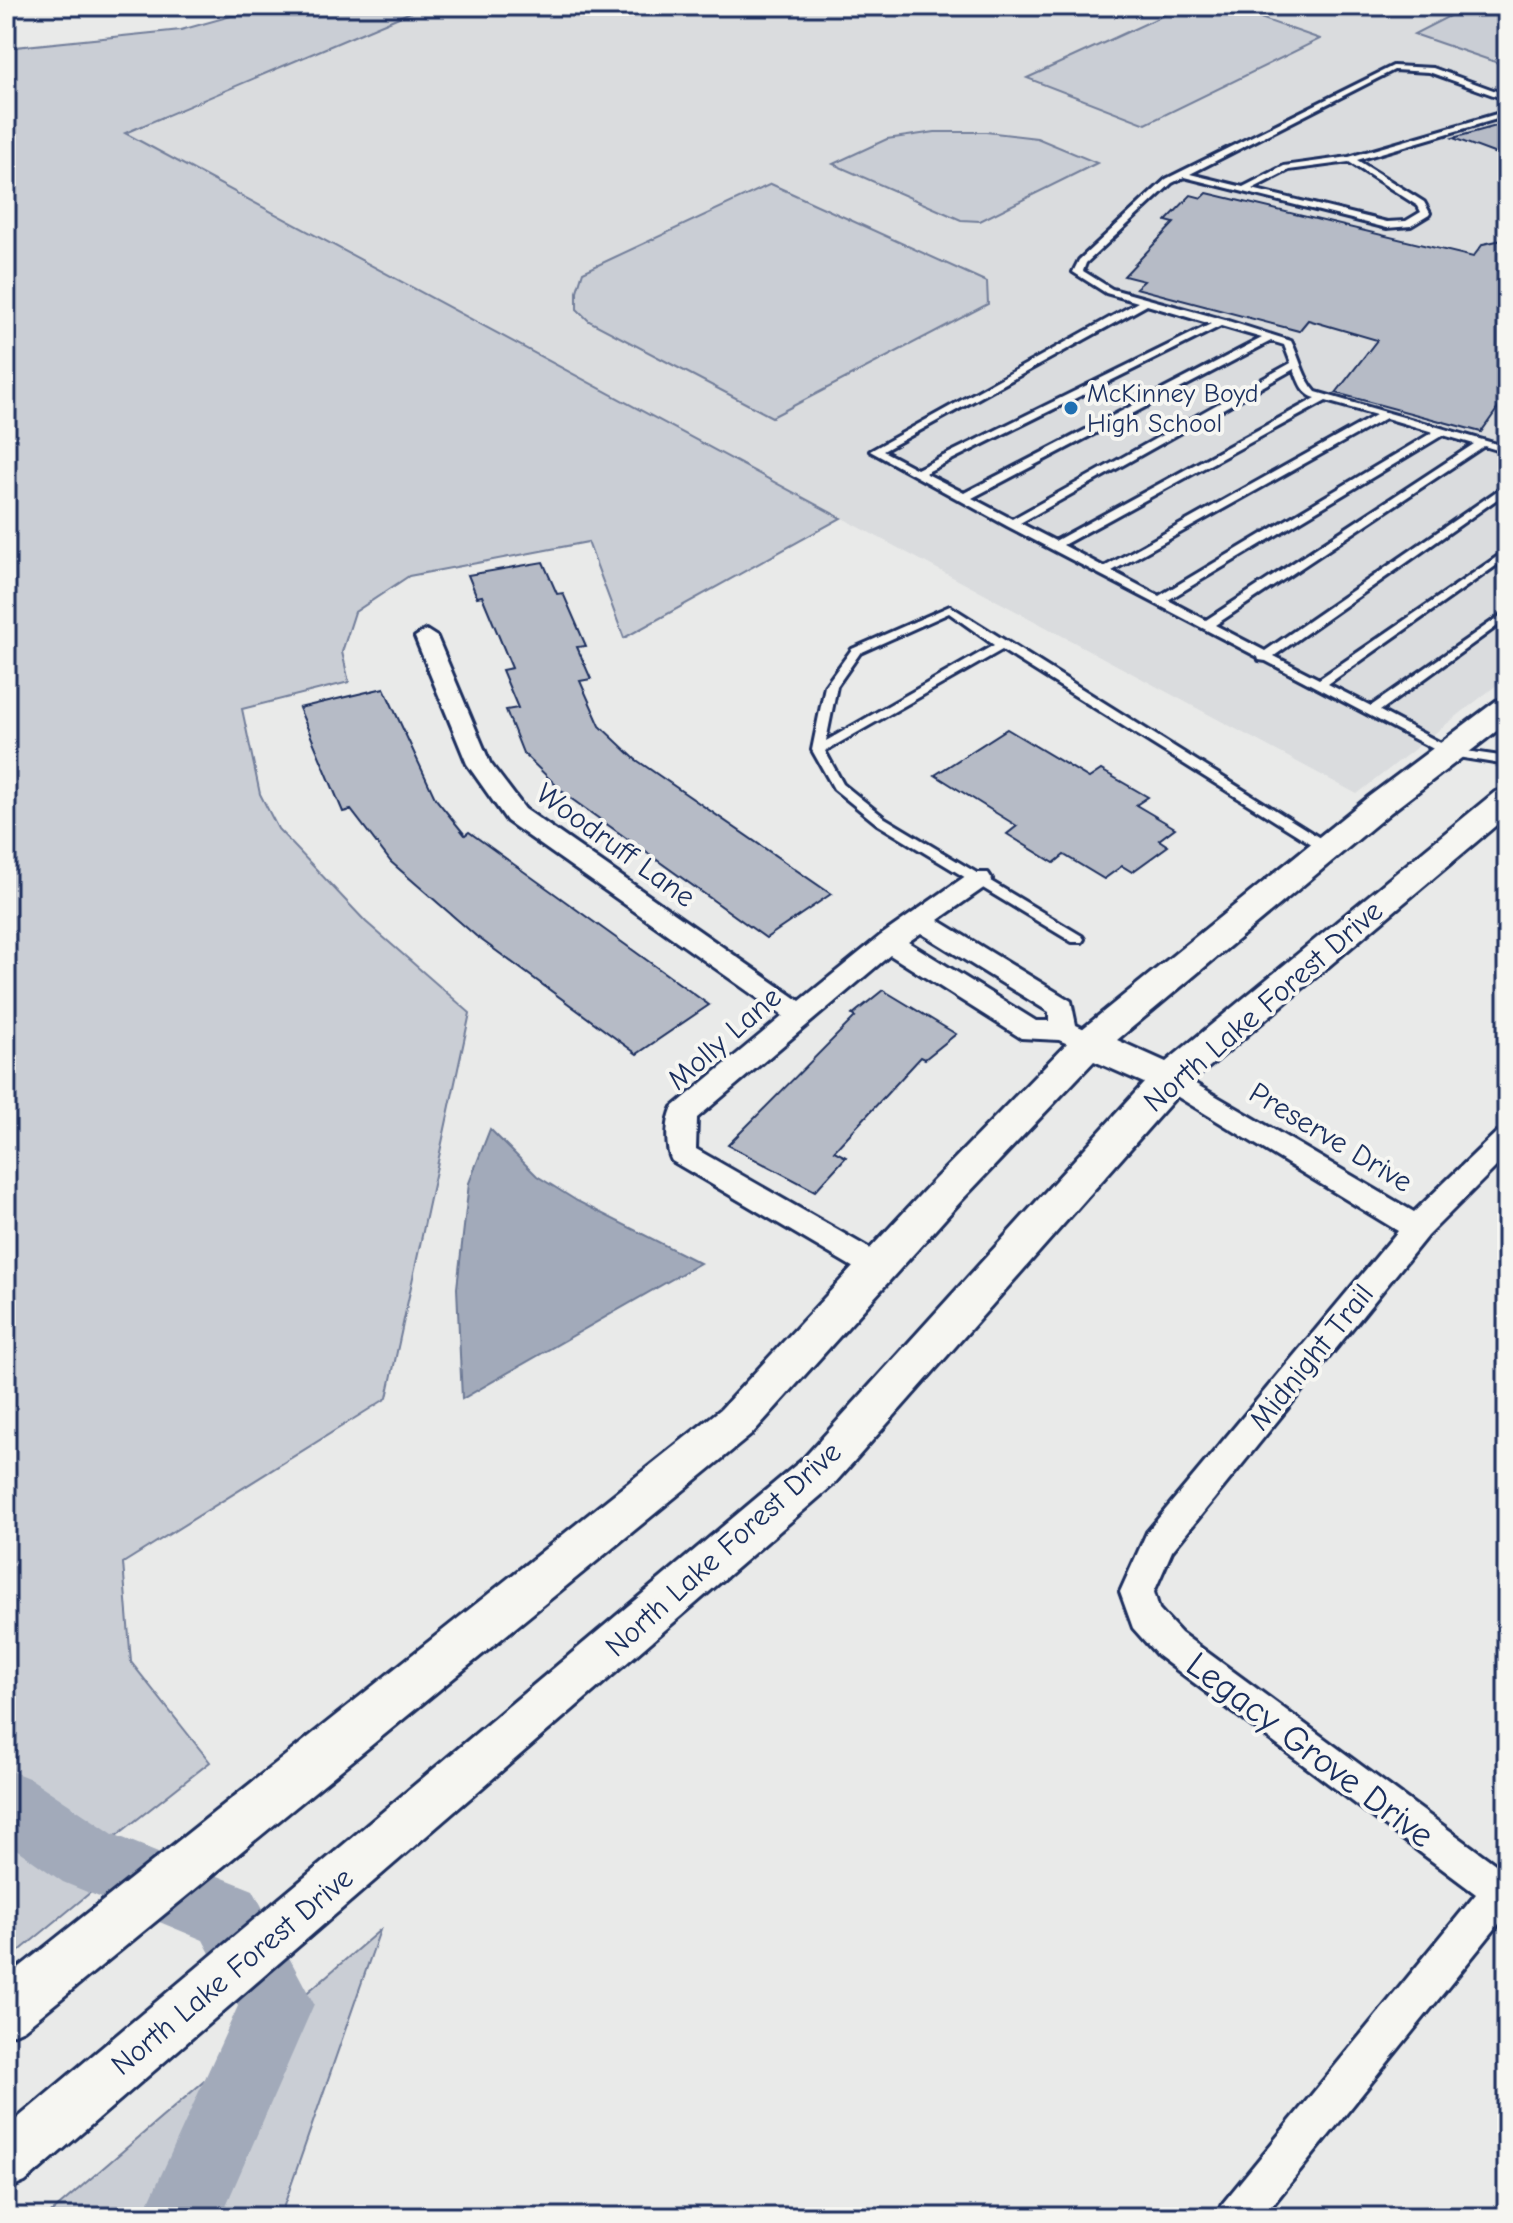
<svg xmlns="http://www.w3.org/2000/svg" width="1513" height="2223" font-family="'Comic Neue',sans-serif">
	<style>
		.built { fill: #dadcde }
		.green { fill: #caced5; stroke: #727e9a; stroke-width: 2 }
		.water { fill: #a2aaba; stroke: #6c7995; stroke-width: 2 }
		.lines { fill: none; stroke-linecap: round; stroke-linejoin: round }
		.river { fill: #a2aaba; fill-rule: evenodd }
		.building { fill: #b6bbc6; stroke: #1b2f5e; stroke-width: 2 }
		.service-casing { stroke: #1b2f5e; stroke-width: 6 }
		.minor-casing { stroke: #1b2f5e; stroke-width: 6 }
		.secondary-casing { stroke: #1b2f5e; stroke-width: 6 }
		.service { fill: #f6f6f2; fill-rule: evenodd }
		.minor { fill: #f6f6f2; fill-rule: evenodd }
		.secondary { fill: #f6f6f2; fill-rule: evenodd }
		.poi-dot { fill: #1f6fb2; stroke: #f6f6f2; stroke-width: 3 }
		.labels { text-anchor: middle; stroke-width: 8; stroke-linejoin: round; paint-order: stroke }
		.far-poi-label { font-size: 26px; fill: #1b2f5e; stroke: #f6f6f2; text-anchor: start }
		.street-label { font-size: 30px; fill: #1b2f5e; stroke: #f6f6f2 }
		.near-street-label { font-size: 36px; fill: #1b2f5e; stroke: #f6f6f2 }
	</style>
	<rect width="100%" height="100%" fill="#e9eae9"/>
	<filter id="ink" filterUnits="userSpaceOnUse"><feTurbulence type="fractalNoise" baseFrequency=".0125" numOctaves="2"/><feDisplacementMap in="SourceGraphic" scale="16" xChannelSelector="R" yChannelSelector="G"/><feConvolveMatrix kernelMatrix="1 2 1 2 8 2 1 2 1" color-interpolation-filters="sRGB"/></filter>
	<g filter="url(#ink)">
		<path class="built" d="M425,6H1507V677L1357,794L124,133Z"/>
		<g class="green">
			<path d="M267,6H425L125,133L841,518L624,638L588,542L409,576L355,612L342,652L349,682L242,709L260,794L278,829L366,922L470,1013L387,1398L123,1563L131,1662L210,1762L102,1847L130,1860L6,1962V48L181,30Z"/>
			<path d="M1184,6H1226L1320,39L1146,124L1027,78Z"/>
			<path d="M1469,6H1507V66L1414,34Z"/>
			<path d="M935,132H986L1037,138L1097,163L980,221L961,220L833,164L887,139Z"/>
			<path d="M771,184L987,282L988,304L772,417L589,321L577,309V291L583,272Z"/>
			<path d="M380,1930L280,2217H46Z"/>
		</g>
		<path class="water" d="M490,1129L537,1176L577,1201L700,1263L462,1399L457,1288L469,1183Z"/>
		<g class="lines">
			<path class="river" d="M6,1769L31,1779L113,1834L253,1890L314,2004L221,2217H142L238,2006L203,1940L63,1882L6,1842Z"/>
		</g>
		<g class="building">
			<path d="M1507,123V158L1453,138Z"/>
			<path d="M1207,193L1473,257L1483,244L1507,239V410L1498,408L1481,432L1336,393L1377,340L1308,320L1299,331L1136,288L1144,281L1124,276L1174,223L1166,221L1191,195L1202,198Z"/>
			<path d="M543,562L557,594L563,593L586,646L577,647L591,679L580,681L600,726L635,759L831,894L766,938L566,795L523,753L506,710L518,708L502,670L512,668L482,596L477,597L468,575Z"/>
			<path d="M384,688L435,798L465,835L469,832L709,1005L637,1054L476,936L391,862L351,810L343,812L299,708Z"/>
			<path d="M1007,729L1089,778L1101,770L1148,797L1136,805L1175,828L1159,840L1168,846L1132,872L1122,866L1104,879L1064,855L1054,863L1007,834L1017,826L935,775Z"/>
			<path d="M883,990L956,1034L925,1059L921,1057L834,1151L846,1157L815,1191L728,1145L855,1017L852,1015Z"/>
		</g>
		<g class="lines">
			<defs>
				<g id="service">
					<path d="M1393,66L1433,68L1507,95V100L1429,72L1394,70L1190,174L1243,187L1284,166L1349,157L1507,111V116L1357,160L1424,202L1430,213L1429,215L1411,226L1387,228L1184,177L1172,183L1086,263L1083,271L1112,289L1225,320L1291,341C1300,358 1303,378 1316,392L1507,447V453L1484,446L1215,625L1265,651L1507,484V492L1274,656L1319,679L1507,550V558L1328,684L1371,706L1507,611V619L1380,711L1452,749L1507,757V765L1445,755L1266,661L1259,660L1258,657L1007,526L870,451L1138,302L1106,293L1073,272L1079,260L1166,179ZM1349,162L1418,206L1421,212L1406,221L1387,222L1252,189L1289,170ZM1147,305L1211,324L917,469L883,451ZM1221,326L1262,338L964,493L925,473ZM1271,341L1284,345L1291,363L1012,519L972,498ZM1294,369C1299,382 1302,394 1316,398L1055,541L1020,523ZM1326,401L1376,415L1104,567L1063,545ZM1386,418L1433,432L1159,596L1112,571ZM1443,435L1474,444L1206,620L1168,600Z"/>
					<path d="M950,606L1331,845L1333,848L1331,851H1323L1002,650L825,751L843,784L885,818L1082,936L1084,939L1082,942H1072L877,824L834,789L812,750L825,686L852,649ZM949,613L994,645L826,741L837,686L860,653Z"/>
				</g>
				<g id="minor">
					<path d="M426,630L437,637L490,763L525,809L800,1001L880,936L970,873H988L992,879L988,885L938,920L1071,1001L1076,1025L1099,1036L1103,1043L1099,1050L1089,1053L1059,1040L1021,1038L890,955L697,1118L696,1149L888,1259L892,1267L888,1275L877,1279L866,1275L672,1161C665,1148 666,1120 673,1107L783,1016L507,821L467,764L415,637ZM921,933L1049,1012V1021H1036L908,942Z"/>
					<path d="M1170,1069L1414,1212L1497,1132L1507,1129V1156L1427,1236L1172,1551L1154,1592L1159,1609L1181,1633L1502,1869L1507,1867V1914L1263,2217H1217L1223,2203L1476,1894L1157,1655L1133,1628L1120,1592L1147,1532L1398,1231L1160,1086L1156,1079L1160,1072Z"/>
				</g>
				<path id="secondary" d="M1507,698V723L1391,812L1117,1040L1166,1062L1495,792L1507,788V816L1183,1089L833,1485L25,2182L6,2190V2128L803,1459L1144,1083L1094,1061L961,1201L751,1435L24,2029L6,2037V1978L721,1409L933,1181L1076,1034L1367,798L1496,701Z"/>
			</defs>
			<use href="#service" class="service-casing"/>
			<use href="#minor" class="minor-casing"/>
			<use href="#secondary" class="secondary-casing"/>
			<use href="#service" class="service"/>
			<use href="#minor" class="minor"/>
			<use href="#secondary" class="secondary"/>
		</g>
	</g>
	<circle class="poi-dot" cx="1071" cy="408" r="8"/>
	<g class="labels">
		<g class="far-poi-label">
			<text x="1087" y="402">McKinney Boyd<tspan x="1087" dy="30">High School</tspan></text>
		</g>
		<g class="street-label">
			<text transform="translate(616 845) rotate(36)" y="10">Woodruff Lane</text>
			<text transform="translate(1263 1006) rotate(-41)" y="10">North Lake Forest Drive</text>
			<text transform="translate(724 1038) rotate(-41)" y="10">Molly Lane</text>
			<text transform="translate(1331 1137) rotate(31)" y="10">Preserve Drive</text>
			<text transform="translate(1311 1357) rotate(-51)" y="10">Midnight Trail</text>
			<text transform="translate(723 1549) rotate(-42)" y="10">North Lake Forest Drive</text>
			<text transform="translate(232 1971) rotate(-40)" y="10">North Lake Forest Drive</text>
		</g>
		<g class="near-street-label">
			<text transform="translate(1311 1749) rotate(37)" y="13">Legacy Grove Drive</text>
		</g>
	</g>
	<rect width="1513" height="2223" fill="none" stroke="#f6f6f2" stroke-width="32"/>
	<rect x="16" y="16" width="1481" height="2191" fill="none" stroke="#1b2f5e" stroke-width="3" filter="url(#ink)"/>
</svg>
